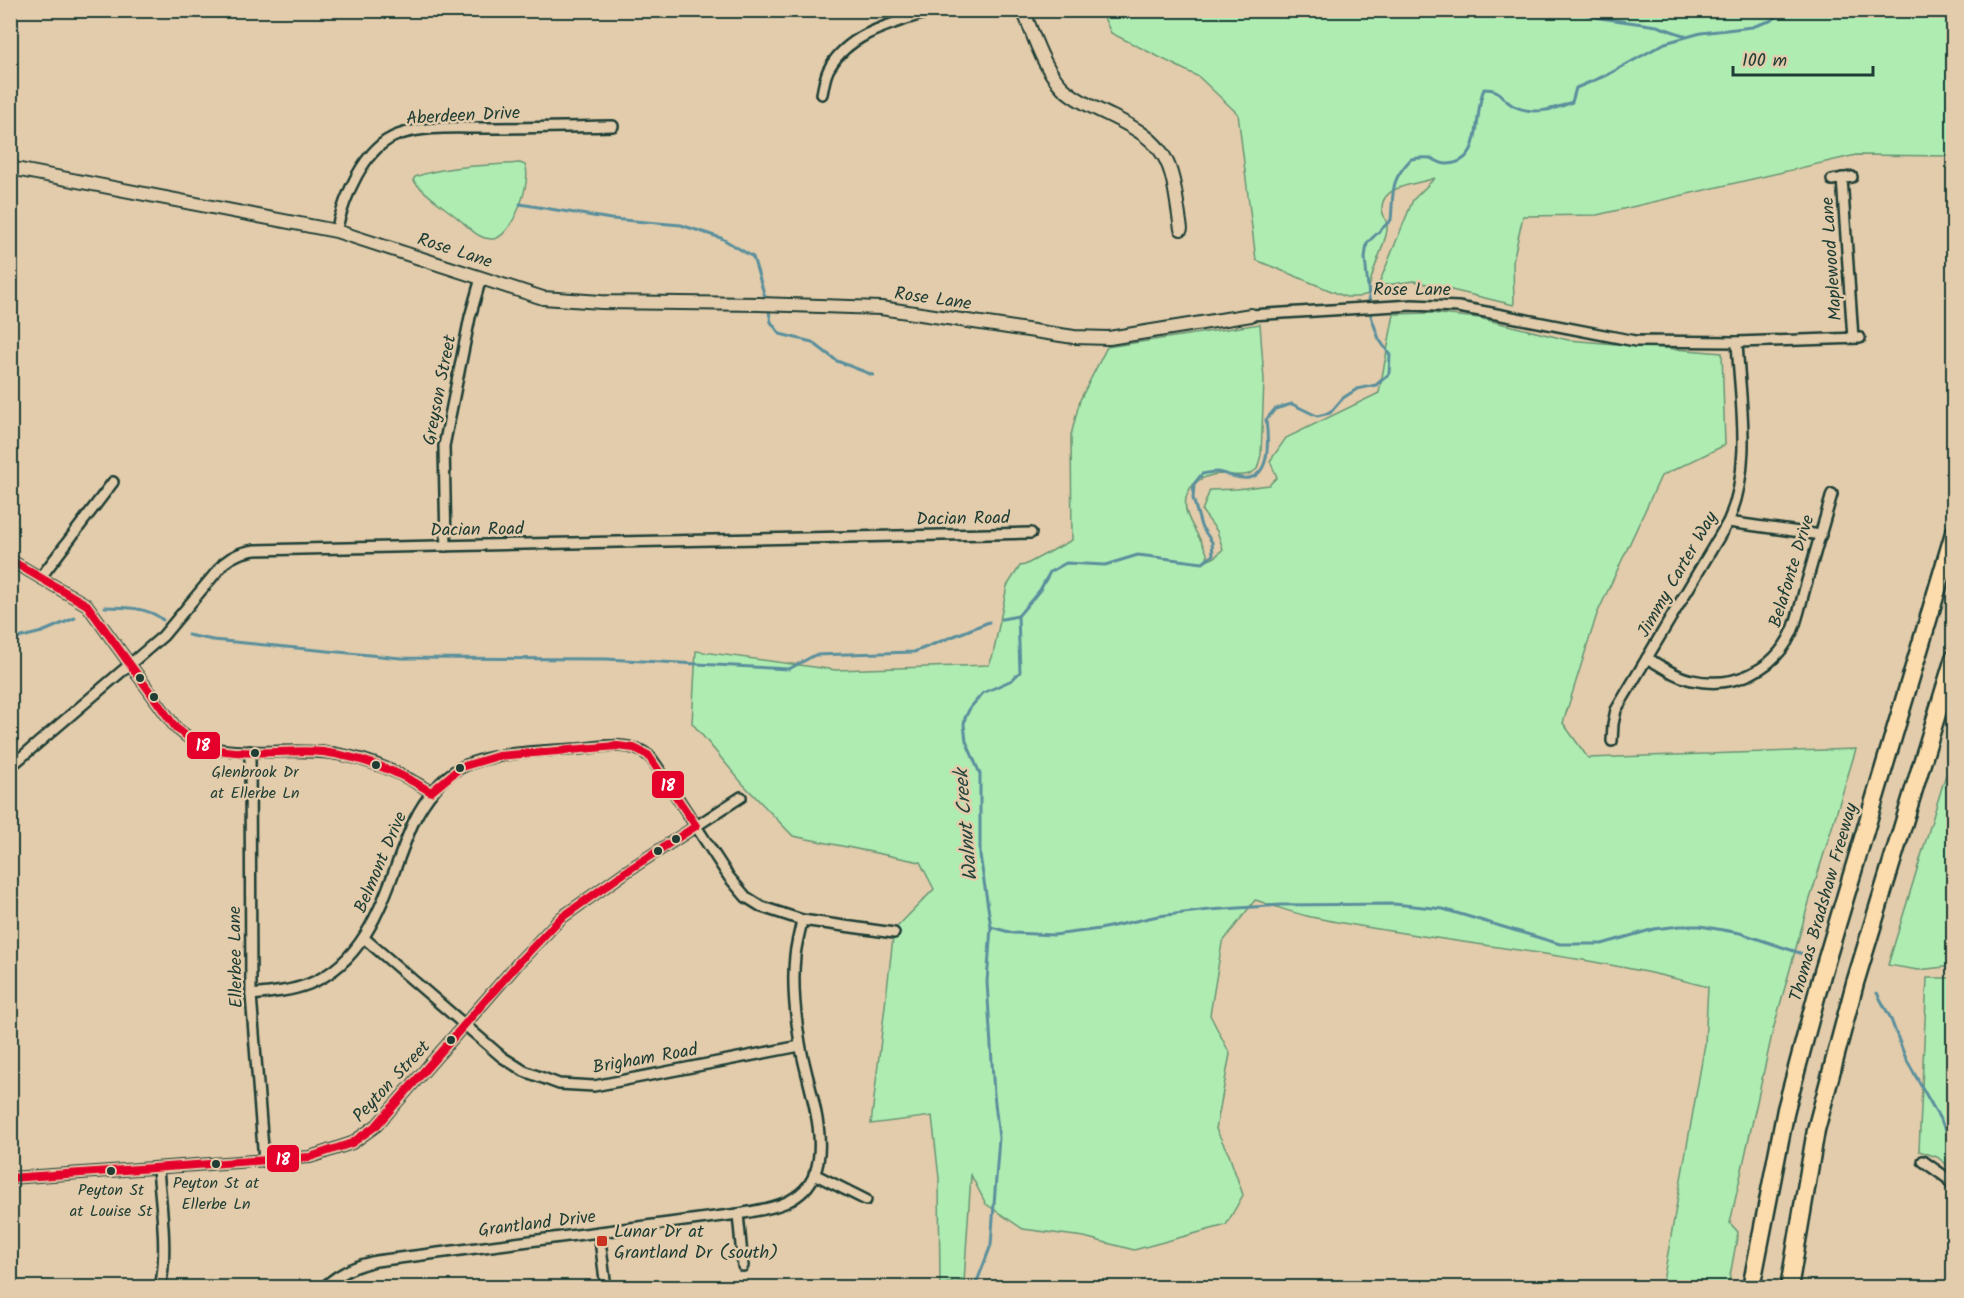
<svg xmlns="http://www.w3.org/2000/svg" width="1964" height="1298" font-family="Kalam,sans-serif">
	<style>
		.green { fill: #afecb2; stroke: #679473; stroke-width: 1.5 }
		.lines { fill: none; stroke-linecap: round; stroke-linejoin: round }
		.stream { stroke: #5a8f9c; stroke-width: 3 }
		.street-casing { stroke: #1f3d34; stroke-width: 14 }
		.secondary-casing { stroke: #1f3d34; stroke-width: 16 }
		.highway-casing { stroke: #1f3d34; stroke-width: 21 }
		.street { stroke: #e2ccab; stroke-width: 9 }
		.secondary { stroke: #e2ccab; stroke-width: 12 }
		.highway { stroke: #fcdcac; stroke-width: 16 }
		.bus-1-casing { stroke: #e2ccab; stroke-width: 12 }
		.bus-1 { stroke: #e4002b; stroke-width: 8 }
		.bus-dot { fill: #1f3d34; stroke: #e2ccab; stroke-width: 2 }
		.poi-dot { fill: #c8321e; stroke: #e2ccab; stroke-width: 2 }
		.labels { text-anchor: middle; stroke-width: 5; stroke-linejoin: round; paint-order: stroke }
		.bus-label { font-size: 16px; fill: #1f3d34; stroke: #e2ccab }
		.street-label { font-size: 18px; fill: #1f3d34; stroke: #e2ccab }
		.poi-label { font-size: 18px; fill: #1f3d34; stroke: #e2ccab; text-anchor: start }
		.water-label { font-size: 20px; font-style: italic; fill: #24443d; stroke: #e2ccab }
		.line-badge { stroke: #e2ccab; stroke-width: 2 }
		.badge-label { font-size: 16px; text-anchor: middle; font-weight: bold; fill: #fff }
	</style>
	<rect width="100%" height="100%" fill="#e2ccab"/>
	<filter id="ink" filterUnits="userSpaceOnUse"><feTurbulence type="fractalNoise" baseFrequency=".0167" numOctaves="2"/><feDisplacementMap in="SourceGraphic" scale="12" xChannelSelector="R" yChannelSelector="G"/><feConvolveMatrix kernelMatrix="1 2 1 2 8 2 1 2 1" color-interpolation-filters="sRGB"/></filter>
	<g filter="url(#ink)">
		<g class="green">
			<path d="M1101,11H1953V156L1856,155L1597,215L1523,216L1513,261L1514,305L1414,281L1378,286L1413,200L1435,178C1421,184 1382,184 1382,208C1382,218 1390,221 1386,235C1381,255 1370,273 1368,294L1358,297H1346L1256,260L1238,114L1199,77L1111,33Z"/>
			<path d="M520,163L525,165C533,179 512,241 491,239C477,238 470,228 460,220C444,206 427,197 413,180L415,177C448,165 486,166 520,163Z"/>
			<path d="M1430,313L1479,318L1568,340L1722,353L1725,445L1661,476L1597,614L1563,723L1588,758L1856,749L1806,912L1773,1030L1730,1223L1738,1232L1728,1287H1662L1705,1044L1708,987C1580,952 1446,944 1316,918C1295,914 1275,906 1255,900L1222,943L1210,1015L1230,1054L1216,1129L1229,1155L1243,1195L1226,1225L1134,1250L1084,1237L1023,1229L986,1204L971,1175L964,1282L940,1284L939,1178L932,1116L871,1124L894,930L934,889L920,862L793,836L742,783L692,723L696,651L836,670L989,665L993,655L1007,586L1020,566L1025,565L1072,540L1071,435L1080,400L1107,347L1260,324L1264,380L1261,455L1257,469C1254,471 1252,473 1249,474C1240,477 1229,474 1220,474C1200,475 1182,488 1186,510C1189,526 1204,541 1208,557L1204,562L1215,557L1223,549L1217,531L1202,511L1210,490L1237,489L1269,485L1277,477L1270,461L1286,438L1379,393L1394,314Z"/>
			<path d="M1953,751V966L1918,970L1888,965Z"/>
			<path d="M1927,978H1953V1169L1937,1157L1919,1151Z"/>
		</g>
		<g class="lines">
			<g class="stream">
				<path d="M1573,10L1600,18L1657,26L1686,36"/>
				<path d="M520,204L611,219L681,225L721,238L753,257L766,300"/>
				<path d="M768,306L771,322L780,334L812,342L837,361L873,375"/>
				<path d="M105,607C124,607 148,607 163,620"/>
				<path d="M1002,619L1018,616"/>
				<path d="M188,635L213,640L401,658L606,659L789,669L815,655L914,652L989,622"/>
				<path d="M10,640L42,632L75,618"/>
				<path d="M991,927L1013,933L1054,935L1100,929L1158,916L1209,910L1281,905L1394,904L1443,909L1560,944H1602L1654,929L1680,926H1700L1740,933L1803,954"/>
				<path d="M1877,993L1890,1017L1906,1059L1954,1144"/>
				<path d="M973,1288L978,1279L991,1245L999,1138L994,1094L987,982L991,927L980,855V774L966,741L964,724L965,718L970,708L983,693L1012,680L1020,672L1018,616L1040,590L1050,572L1066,563L1105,565L1138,555L1203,563L1213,555L1212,542L1201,526L1193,498L1194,484L1202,474C1207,473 1212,472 1216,472C1227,473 1238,480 1249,478C1272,474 1268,436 1266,420L1275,409L1292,404L1317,416L1330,413L1343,398L1357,389L1376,385L1389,374L1390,355L1379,339L1371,316L1365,258L1367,243L1391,220C1394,191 1389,182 1411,159C1417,158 1424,157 1430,158C1436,160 1442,165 1448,164C1485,162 1473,112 1484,89C1502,89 1499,97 1512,105C1531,116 1553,110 1572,102L1576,88L1609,74L1665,43L1701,33L1752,27L1770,21L1787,10"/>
			</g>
			<defs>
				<g id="street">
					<path d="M822,94C824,85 825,74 830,67C851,31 897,23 934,10"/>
					<path d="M1842,178L1853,338"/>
					<path d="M1832,180L1852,177"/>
					<path d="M336,231C344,199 363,147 398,135C421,126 456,128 480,128C525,128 569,127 613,126"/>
					<path d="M1251,315L1412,305L1458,307L1486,312L1635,341L1737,342L1860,338"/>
					<path d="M1728,522L1821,535"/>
					<path d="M446,546L444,446L470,317L481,278"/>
					<path d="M10,560L87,605L176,728C182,732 188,738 195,742C234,760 294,746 337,754C369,759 404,774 431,792"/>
					<path d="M41,577L113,482"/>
					<path d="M1647,658C1661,666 1676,677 1692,680C1733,689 1774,671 1792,632C1798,618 1801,602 1805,588C1814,556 1823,525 1832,494"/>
					<path d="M1612,741L1613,724L1616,710L1728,522C1753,466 1740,401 1737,342"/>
					<path d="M250,751L251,995L264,1161"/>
					<path d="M10,767L163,636L224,563C234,555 242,552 255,550L1031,533"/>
					<path d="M364,938L502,1057L524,1071L559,1084L594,1086L800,1046"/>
					<path d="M251,995C270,993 291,991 309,984C375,958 388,878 414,821C424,801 441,777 462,767C493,752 543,751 578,749C599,747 631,740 649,756C653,760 656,766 660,771L729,877L746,897L762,907L802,920L894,933"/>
					<path d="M1923,1161L1947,1178L1954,1188"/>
					<path d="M158,1169C161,1206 168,1252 160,1288"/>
					<path d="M814,1174L866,1200"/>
					<path d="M10,1178L310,1157L352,1143L377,1125L520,961L561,918L627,871L741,797"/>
					<path d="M738,1214L743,1266"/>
					<path d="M599,1232L606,1288"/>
					<path d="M323,1288C339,1273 356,1265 376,1261L738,1214C767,1209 803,1205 815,1173C829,1135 806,1081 800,1043C795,1014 792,985 795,956C796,944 800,932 802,920"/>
				</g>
				<g id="secondary">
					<path d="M1023,10C1034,36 1043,68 1063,88C1076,100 1094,108 1111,116C1174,146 1171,165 1181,229"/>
					<path d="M10,168L336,231L543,298L601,302L759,304L881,308L1074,337L1109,338L1251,315"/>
				</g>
				<g id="highway">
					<path d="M1751,1288L1786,1109L1822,975L1954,533"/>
					<path d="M1789,1288L1816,1130L1855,983L1954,658"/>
				</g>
			</defs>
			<use href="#street" class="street-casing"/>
			<use href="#secondary" class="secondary-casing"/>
			<use href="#highway" class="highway-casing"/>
			<use href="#street" class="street"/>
			<use href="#secondary" class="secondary"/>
			<use href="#highway" class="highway"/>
			<defs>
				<path id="bus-1" d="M10,560L87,605L176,728C182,732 188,738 195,742C233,761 282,748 323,752C362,757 398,771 431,792L461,767L498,756L617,746L634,748L648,755L696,826L627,871L561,918L520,961L377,1125L352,1143L310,1157L10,1178"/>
			</defs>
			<use href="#bus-1" class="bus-1-casing"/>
			<use href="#bus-1" class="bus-1"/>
		</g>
	</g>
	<g class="bus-dot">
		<circle cx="140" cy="678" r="5"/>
		<circle cx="154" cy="697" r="5"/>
		<circle cx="255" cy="753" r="5"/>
		<circle cx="376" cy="765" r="5"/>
		<circle cx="460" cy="768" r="5"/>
		<circle cx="676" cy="839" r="5"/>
		<circle cx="658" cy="851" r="5"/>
		<circle cx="451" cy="1040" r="5"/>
		<circle cx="216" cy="1164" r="5"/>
		<circle cx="111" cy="1171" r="5"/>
	</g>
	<rect class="poi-dot" x="596" y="1235" width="12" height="12" rx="3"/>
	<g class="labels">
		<g class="bus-label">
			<text x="255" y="777">Glenbrook Dr<tspan x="255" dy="21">at Ellerbe Ln</tspan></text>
			<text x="216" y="1188">Peyton St at<tspan x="216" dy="21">Ellerbe Ln</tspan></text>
			<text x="111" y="1195">Peyton St<tspan x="111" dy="21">at Louise St</tspan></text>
		</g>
		<g class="street-label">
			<text transform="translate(463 115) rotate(-3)" y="6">Aberdeen Drive</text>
			<text transform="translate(455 250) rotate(18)" y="6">Rose Lane</text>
			<text transform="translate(1831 259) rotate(-94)" y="6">Maplewood Lane</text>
			<text x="1412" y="295">Rose Lane</text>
			<text transform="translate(933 298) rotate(8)" y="6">Rose Lane</text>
			<text transform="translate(439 390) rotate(-79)" y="6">Greyson Street</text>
			<text transform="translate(963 518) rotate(-1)" y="6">Dacian Road</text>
			<text transform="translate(477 529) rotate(-1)" y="6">Dacian Road</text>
			<text transform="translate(1791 571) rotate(-73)" y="6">Belafonte Drive</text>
			<text transform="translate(1677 574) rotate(-60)" y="6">Jimmy Carter Way</text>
			<text transform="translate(380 862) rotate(-67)" y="6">Belmont Drive</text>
			<text transform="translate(1823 902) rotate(-74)" y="6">Thomas Bradshaw Freeway</text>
			<text transform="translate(235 957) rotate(-91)" y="6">Ellerbee Lane</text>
			<text transform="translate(645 1058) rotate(-10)" y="6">Brigham Road</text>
			<text transform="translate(391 1081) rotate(-47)" y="6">Peyton Street</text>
			<text transform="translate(537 1223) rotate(-7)" y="6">Grantland Drive</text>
		</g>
		<g class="poi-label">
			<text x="614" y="1237">Lunar Dr at<tspan x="614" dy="21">Grantland Dr (south)</tspan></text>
		</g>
		<g class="water-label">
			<text transform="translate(965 825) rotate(-95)" y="7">Walnut Creek</text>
		</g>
	</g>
	<g class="line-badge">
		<rect x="186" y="731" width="35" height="29" rx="6" fill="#e4002b"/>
		<rect x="651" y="770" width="34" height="29" rx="6" fill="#e4002b"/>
		<rect x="266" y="1144" width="34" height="29" rx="6" fill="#e4002b"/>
	</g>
	<g class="badge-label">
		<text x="203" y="751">18</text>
		<text x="668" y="791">18</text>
		<text x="283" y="1165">18</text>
	</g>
	<rect width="1964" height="1298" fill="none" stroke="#e2ccab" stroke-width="36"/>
	<rect x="18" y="18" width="1928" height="1262" fill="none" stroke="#1f3d34" stroke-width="2" filter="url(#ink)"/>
	<path d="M1733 66v9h140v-9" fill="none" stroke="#1f3d34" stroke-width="3"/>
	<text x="1742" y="66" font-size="18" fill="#1f3d34" stroke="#e2ccab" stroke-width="4.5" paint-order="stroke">100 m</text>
</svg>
